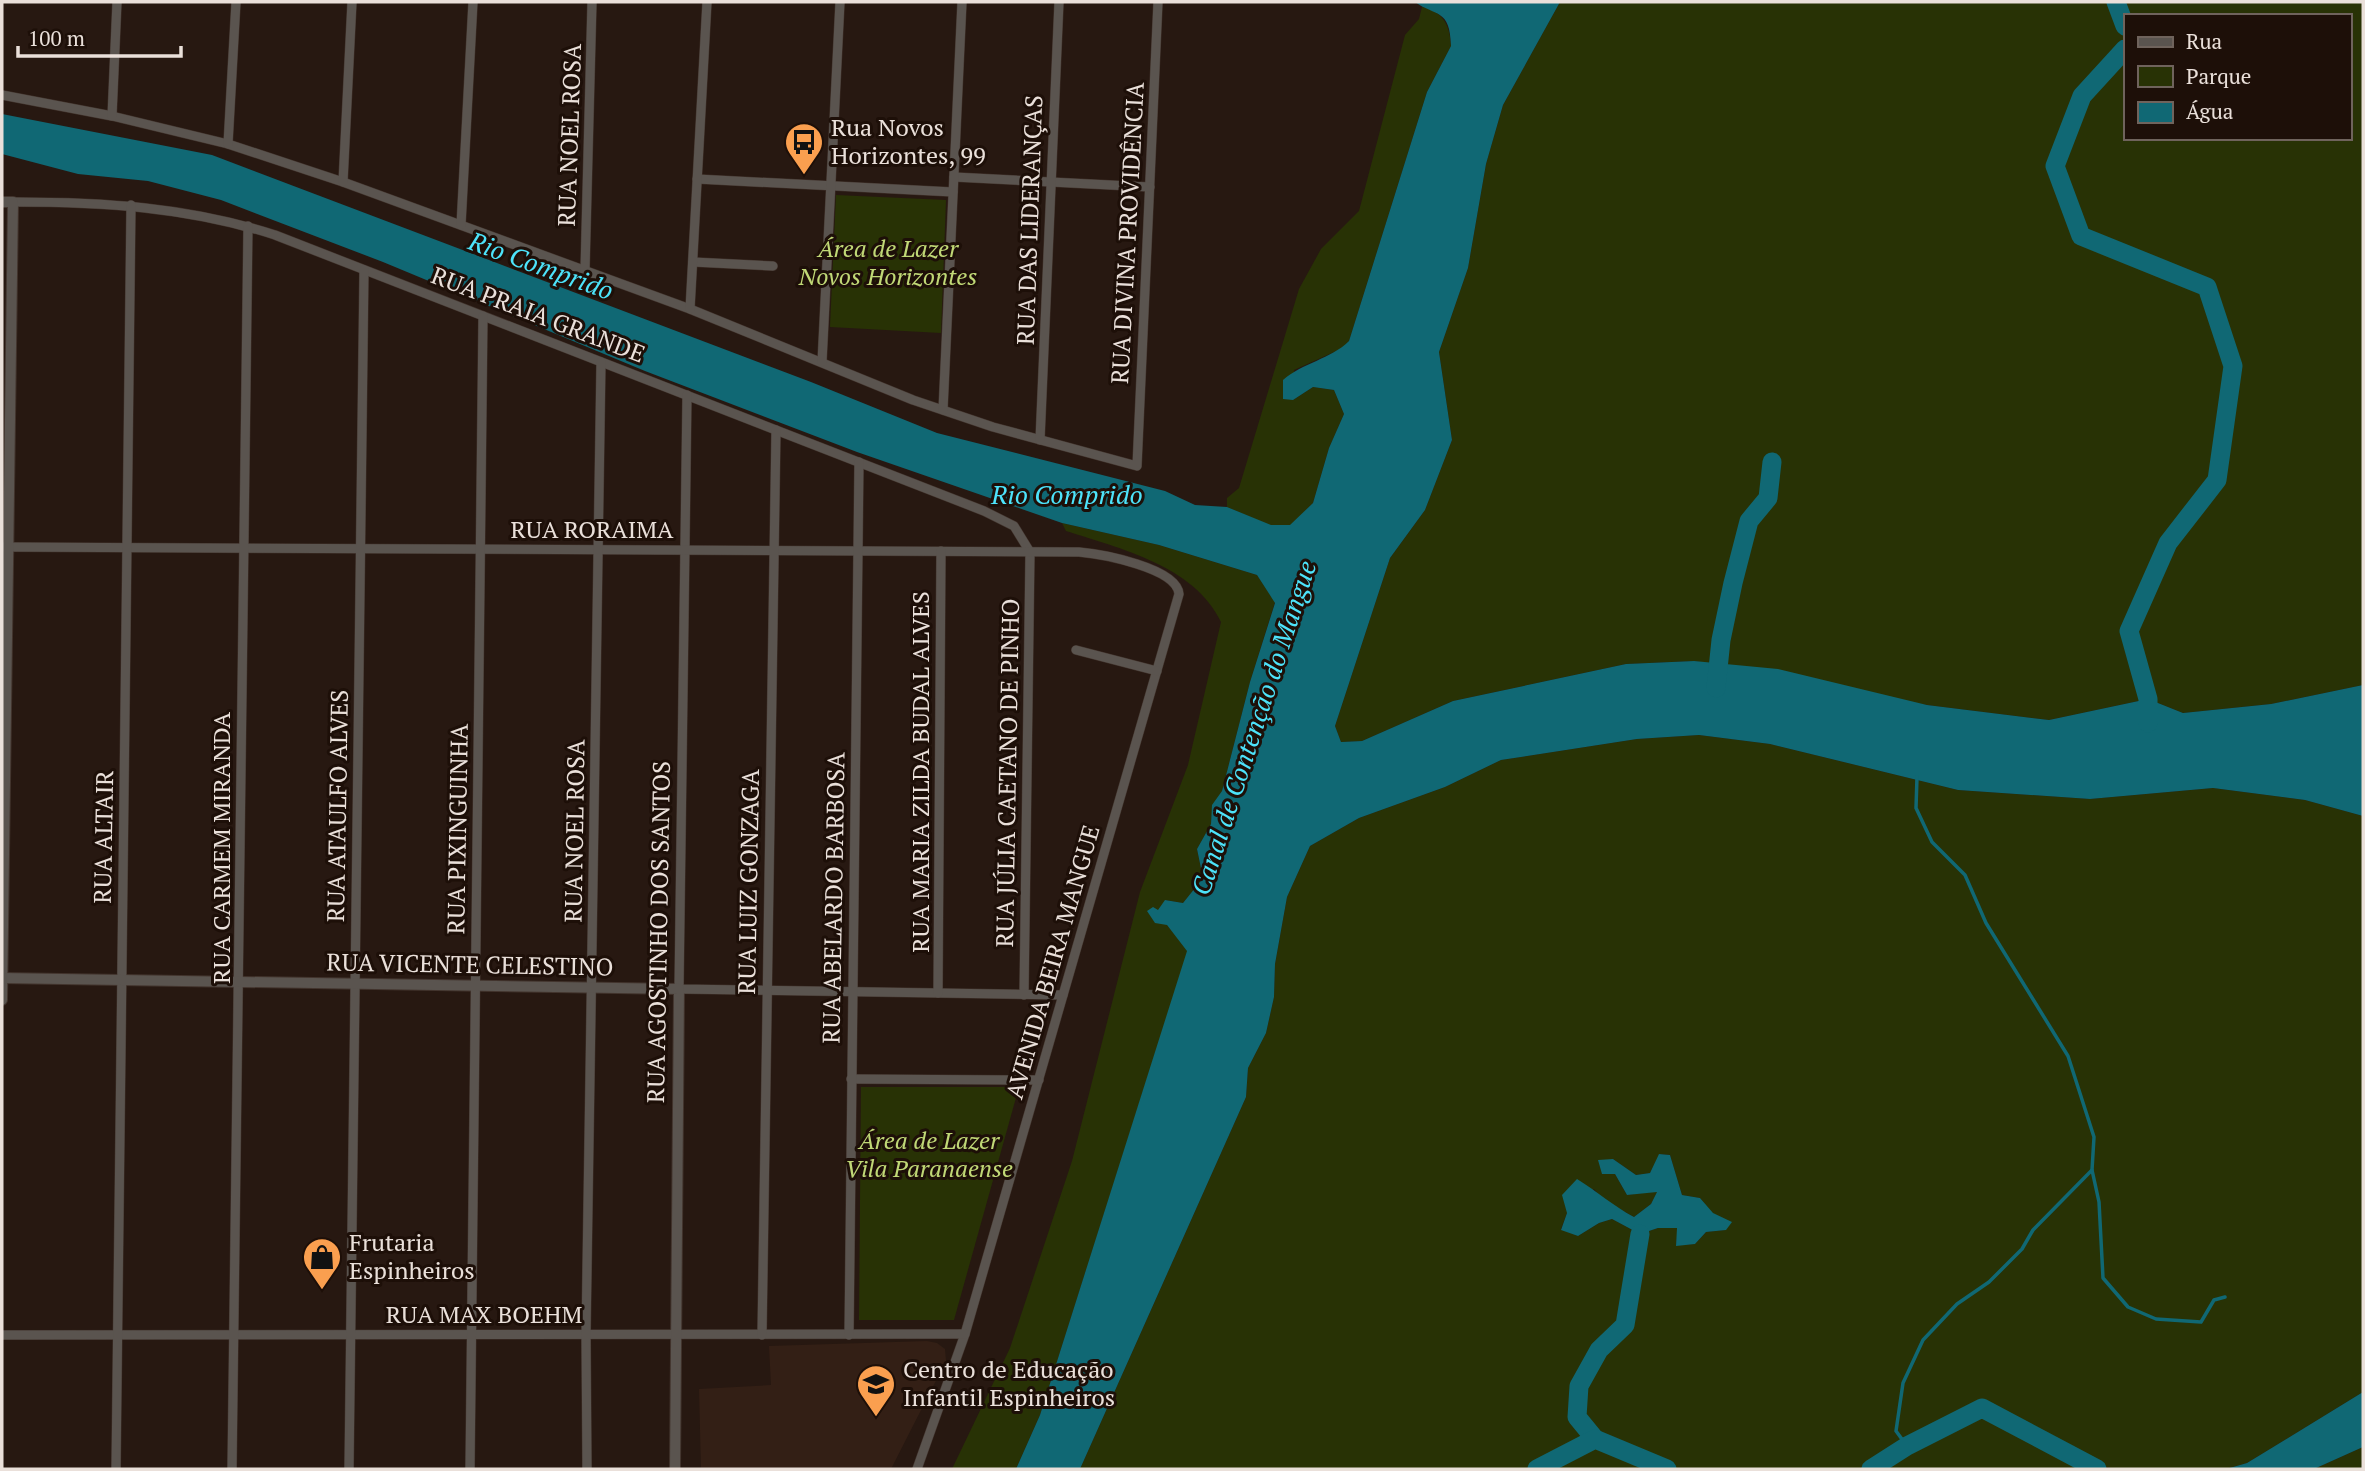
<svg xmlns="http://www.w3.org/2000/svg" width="2365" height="1471" font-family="'PT Serif',serif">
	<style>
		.built { fill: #331f15 }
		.green { fill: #283205; fill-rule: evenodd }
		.water { fill: #106874 }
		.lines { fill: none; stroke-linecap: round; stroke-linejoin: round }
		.stream { stroke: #106874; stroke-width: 3.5 }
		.river { stroke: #106874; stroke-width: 19 }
		.minor-casing { stroke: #42342d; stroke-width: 10 }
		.tertiary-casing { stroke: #42342d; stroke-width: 12 }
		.minor { stroke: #5a544f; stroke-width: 9 }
		.tertiary { stroke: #5a544f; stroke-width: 10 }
		.labels { text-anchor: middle; stroke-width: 6; stroke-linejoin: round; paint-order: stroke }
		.poi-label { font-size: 24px; fill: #eae0da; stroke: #1d0f08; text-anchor: start }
		.street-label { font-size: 24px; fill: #eae0da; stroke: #1d0f08 }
		.park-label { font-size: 24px; font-style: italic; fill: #c0d876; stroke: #1d0f08 }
		.water-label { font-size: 26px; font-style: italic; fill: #4de3fa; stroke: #1d0f08 }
	</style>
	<rect width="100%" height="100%" fill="#271811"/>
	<path class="built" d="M927,1341L937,1343L945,1349L946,1361L891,1469H701L699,1389L771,1385L769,1346Z"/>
	<g class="green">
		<path d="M1560,2H2363V685L2271,704L2183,713L2148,699L2049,720L1927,705L1694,661L1626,664L1453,701L1362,741L1341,742L1335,726L1390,558L1425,510L1452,440L1439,352L1468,268L1486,164L1503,105ZM2125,16H2349V138H2125Z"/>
		<path d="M1422,7C1442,11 1450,24 1451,46L1427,92L1349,341L1343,348L1294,370L1293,400L1313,387L1334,390L1344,414L1329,448L1313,503L1291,525L1271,526L1227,507V498L1239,488L1299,289L1321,249L1359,211L1405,35L1419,19Z"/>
		<path d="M836,195L946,200L941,333L830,327Z"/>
		<path d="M1062,523L1159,545L1257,575L1275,602L1250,682L1222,791L1213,805L1211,824L1197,849L1203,878L1183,903L1165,900L1167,925L1188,950L1040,1415L1016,1469H952L1010,1348L1072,1161L1140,892L1188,765L1221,622C1195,566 1119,548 1066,531Z"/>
		<path d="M1699,735L1770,744L1958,790L2090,799L2213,788L2305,800L2363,816V1392L2247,1463L2226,1469H2113L2071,1456L2078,1469H1080L1246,1097L1248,1068L1266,1033L1274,997L1275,964L1287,897L1310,846L1359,818L1445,787L1501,760L1637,739ZM1660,1154L1670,1155L1682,1195L1700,1198L1725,1230L1706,1232L1695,1244L1676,1245L1678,1228H1658L1640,1234L1612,1219L1599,1223L1578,1236L1561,1229L1567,1213L1594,1189L1602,1199L1634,1217L1651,1204L1658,1191L1627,1195L1615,1174L1613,1159L1636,1175L1650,1173Z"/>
		<path d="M861,1087H1019L954,1320H859Z"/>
		<path d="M2363,1447V1469H2314Z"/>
	</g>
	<g class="water">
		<path d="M1415,2H1560L1503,105L1486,164L1468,268L1439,352L1452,440L1425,510L1390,558L1335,726L1341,742L1362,741L1453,701L1626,664L1694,661L1778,669L1927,705L2049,720L2148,699L2183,713L2271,704L2363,685V816L2305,800L2213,788L2090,799L1958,790L1770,744L1699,735L1637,739L1501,760L1445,787L1359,818L1310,846L1287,897L1275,964L1274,997L1266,1033L1248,1068L1246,1097L1080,1469H1016L1040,1415L1187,951L1167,925L1155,923L1147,911L1153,907L1158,910L1165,900L1183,903L1203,878L1197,849L1211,824L1212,805L1222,791L1250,682L1275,603L1257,575L1159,545L1062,523L857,452L645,371L383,262L221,200L148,181L78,174L2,154V114L212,155L811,382L937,433L1165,491L1195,505L1227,507L1271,525H1290L1313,503L1329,448L1344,414L1334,390L1313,387L1293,400L1283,399V380C1302,363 1331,359 1349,341L1427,92L1451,46C1450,8 1436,17 1415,2Z"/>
		<path d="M1659,1154L1670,1155L1682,1195L1700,1198L1713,1213L1732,1222L1726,1230L1706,1232L1695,1244L1676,1246L1677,1228H1658L1640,1234L1612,1219L1599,1223L1578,1236L1561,1230L1567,1213L1562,1195L1577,1179C1597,1191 1613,1206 1634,1217L1651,1204L1657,1192L1627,1195L1615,1174H1602L1598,1160L1613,1159L1636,1175L1650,1173Z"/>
		<path d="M2363,1392V1447L2314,1469H2226L2247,1463Z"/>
	</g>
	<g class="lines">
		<g class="stream">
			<path d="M1917,777L1916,808L1932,842L1965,875L1986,923L2068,1056L2094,1137L2092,1170"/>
			<path d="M1907,1446L1896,1431L1903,1383L1923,1340L1957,1304L1989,1282L2022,1249L2033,1230L2092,1170L2099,1202L2103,1278L2128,1307L2156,1319L2201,1322L2214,1300L2225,1297"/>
		</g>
		<g class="river">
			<path d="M2116,2L2125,26"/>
			<path d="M2125,49L2082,96L2055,166L2081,236L2207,287L2233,366L2217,480L2168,543L2129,631L2148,699V723"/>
			<path d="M1716,688L1721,640L1733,583L1749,521L1768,498L1772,462"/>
			<path d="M1595,1439L1577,1417L1579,1386L1599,1350L1625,1325L1640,1234"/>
			<path d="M1537,1469L1595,1439L1667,1469"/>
			<path d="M1871,1469L1907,1446L1982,1408L2097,1469"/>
		</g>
		<defs>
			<g id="minor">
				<path d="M2,95L112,116L228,144L343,182L690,309L913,400L993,427L1137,466L1158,2"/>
				<path d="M112,116L117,2"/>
				<path d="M228,144L236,2"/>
				<path d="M954,177L1150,187"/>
				<path d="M697,179L953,192"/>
				<path d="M343,182L352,2"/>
				<path d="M13,202C103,202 188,207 275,235L984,511L1014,526L1030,552L1024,995"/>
				<path d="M461,225L473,2"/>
				<path d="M693,262L773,266"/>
				<path d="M585,270L592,2"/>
				<path d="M690,309L707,2"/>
				<path d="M822,362L840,2"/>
				<path d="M687,395L679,989L1063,995"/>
				<path d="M943,410L962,2"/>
				<path d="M1040,440L1059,2"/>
				<path d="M2,547L1079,552C1102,554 1177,568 1179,594L965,1334L917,1469"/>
				<path d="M1076,650L1157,671"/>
				<path d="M938,993L941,551"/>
				<path d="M851,1079L1039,1080"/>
				<path d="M2,1335L965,1334"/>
				<path d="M762,1335L776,430"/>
				<path d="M849,1335L859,462"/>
				<path d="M116,1469L131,205"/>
				<path d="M232,1469L248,226"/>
				<path d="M349,1469L364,270"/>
				<path d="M470,1469L483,316"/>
				<path d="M587,1469L586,1335L601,362"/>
			</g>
			<g id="tertiary">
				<path d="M2,202H13L2,1000"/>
				<path d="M2,978L679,989L675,1469"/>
			</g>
		</defs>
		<use href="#minor" class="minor-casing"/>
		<use href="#tertiary" class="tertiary-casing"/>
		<use href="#minor" class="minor"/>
		<use href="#tertiary" class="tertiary"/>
	</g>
	<defs>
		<symbol id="bus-pin" viewBox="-11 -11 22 30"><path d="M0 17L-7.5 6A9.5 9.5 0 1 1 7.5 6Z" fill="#fa9f4f" stroke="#1d0f08"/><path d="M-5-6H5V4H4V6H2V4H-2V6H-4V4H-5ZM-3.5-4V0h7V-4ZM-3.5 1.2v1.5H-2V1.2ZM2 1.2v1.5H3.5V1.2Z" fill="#111"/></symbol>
		<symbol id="shop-pin" viewBox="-11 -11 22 30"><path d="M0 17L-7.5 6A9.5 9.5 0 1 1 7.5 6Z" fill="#fa9f4f" stroke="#1d0f08"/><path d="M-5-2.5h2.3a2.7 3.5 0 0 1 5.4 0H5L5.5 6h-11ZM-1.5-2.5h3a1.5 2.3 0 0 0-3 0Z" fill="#111"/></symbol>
		<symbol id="school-pin" viewBox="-11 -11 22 30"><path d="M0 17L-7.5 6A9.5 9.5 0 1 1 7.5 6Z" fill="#fa9f4f" stroke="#1d0f08"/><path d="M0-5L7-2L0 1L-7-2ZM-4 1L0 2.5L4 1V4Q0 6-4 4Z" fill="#111"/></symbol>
	</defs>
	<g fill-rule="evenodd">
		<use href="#bus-pin" x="782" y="120" width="44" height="60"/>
		<use href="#shop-pin" x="300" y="1235" width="44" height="60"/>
		<use href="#school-pin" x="854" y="1362" width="44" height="60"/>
	</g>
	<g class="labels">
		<g class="poi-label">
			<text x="831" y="136">Rua Novos<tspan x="831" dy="28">Horizontes, 99</tspan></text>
			<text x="349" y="1251">Frutaria<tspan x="349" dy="28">Espinheiros</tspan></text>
			<text x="903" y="1378">Centro de Educação<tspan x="903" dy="28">Infantil Espinheiros</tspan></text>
		</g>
		<g class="street-label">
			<text transform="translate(570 135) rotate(-88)" y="8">RUA NOEL ROSA</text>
			<text transform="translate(1030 220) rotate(-88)" y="8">RUA DAS LIDERANÇAS</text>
			<text transform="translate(1128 233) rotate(-87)" y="8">RUA DIVINA PROVIDÊNCIA</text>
			<text transform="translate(538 315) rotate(21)" y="8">RUA PRAIA GRANDE</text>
			<text x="592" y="538">RUA RORAIMA</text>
			<text transform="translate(921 772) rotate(-90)" y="8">RUA MARIA ZILDA BUDAL ALVES</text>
			<text transform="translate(1008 773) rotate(-89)" y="8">RUA JÚLIA CAETANO DE PINHO</text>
			<text transform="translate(338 806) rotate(-89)" y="8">RUA ATAULFO ALVES</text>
			<text transform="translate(458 829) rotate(-89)" y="8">RUA PIXINGUINHA</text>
			<text transform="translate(575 831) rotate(-89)" y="8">RUA NOEL ROSA</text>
			<text transform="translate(104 837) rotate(-89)" y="8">RUA ALTAIR</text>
			<text transform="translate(222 848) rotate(-90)" y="8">RUA CARMEM MIRANDA</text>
			<text transform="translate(749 882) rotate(-89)" y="8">RUA LUIZ GONZAGA</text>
			<text transform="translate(834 898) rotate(-89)" y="8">RUA ABELARDO BARBOSA</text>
			<text transform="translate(659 932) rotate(-89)" y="8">RUA AGOSTINHO DOS SANTOS</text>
			<text transform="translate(1053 962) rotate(-74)" y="8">AVENIDA BEIRA MANGUE</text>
			<text transform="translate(470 965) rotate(1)" y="8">RUA VICENTE CELESTINO</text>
			<text x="484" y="1323">RUA MAX BOEHM</text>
		</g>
		<g class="park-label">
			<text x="888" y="257">Área de Lazer<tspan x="888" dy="28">Novos Horizontes</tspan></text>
			<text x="929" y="1149">Área de Lazer<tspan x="929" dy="28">Vila Paranaense</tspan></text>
		</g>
		<g class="water-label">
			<text transform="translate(541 266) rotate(20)" y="9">Rio Comprido</text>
			<text x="1067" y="504">Rio Comprido</text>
			<text transform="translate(1254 728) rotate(-72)" y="9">Canal de Contenção do Mangue</text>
		</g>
	</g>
	<rect width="2365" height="1471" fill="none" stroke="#eae0da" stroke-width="7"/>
	<rect x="2124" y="14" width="228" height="126" fill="#1d0f08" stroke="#6f635c" stroke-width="2"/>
	<rect x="2138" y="37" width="35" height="10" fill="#5a544f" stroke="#6f635c" stroke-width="2"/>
	<text x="2186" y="49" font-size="21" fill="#eae0da">Rua</text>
	<rect x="2138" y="66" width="35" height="21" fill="#283205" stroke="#6f635c" stroke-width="2"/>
	<text x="2186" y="84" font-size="21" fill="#eae0da">Parque</text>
	<rect x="2138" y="102" width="35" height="21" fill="#106874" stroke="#6f635c" stroke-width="2"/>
	<text x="2186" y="119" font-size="21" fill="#eae0da">Água</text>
	<path d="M18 46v10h163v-10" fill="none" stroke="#eae0da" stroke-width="3.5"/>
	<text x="28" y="46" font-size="21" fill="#eae0da" stroke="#1d0f08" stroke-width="5" paint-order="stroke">100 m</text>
</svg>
